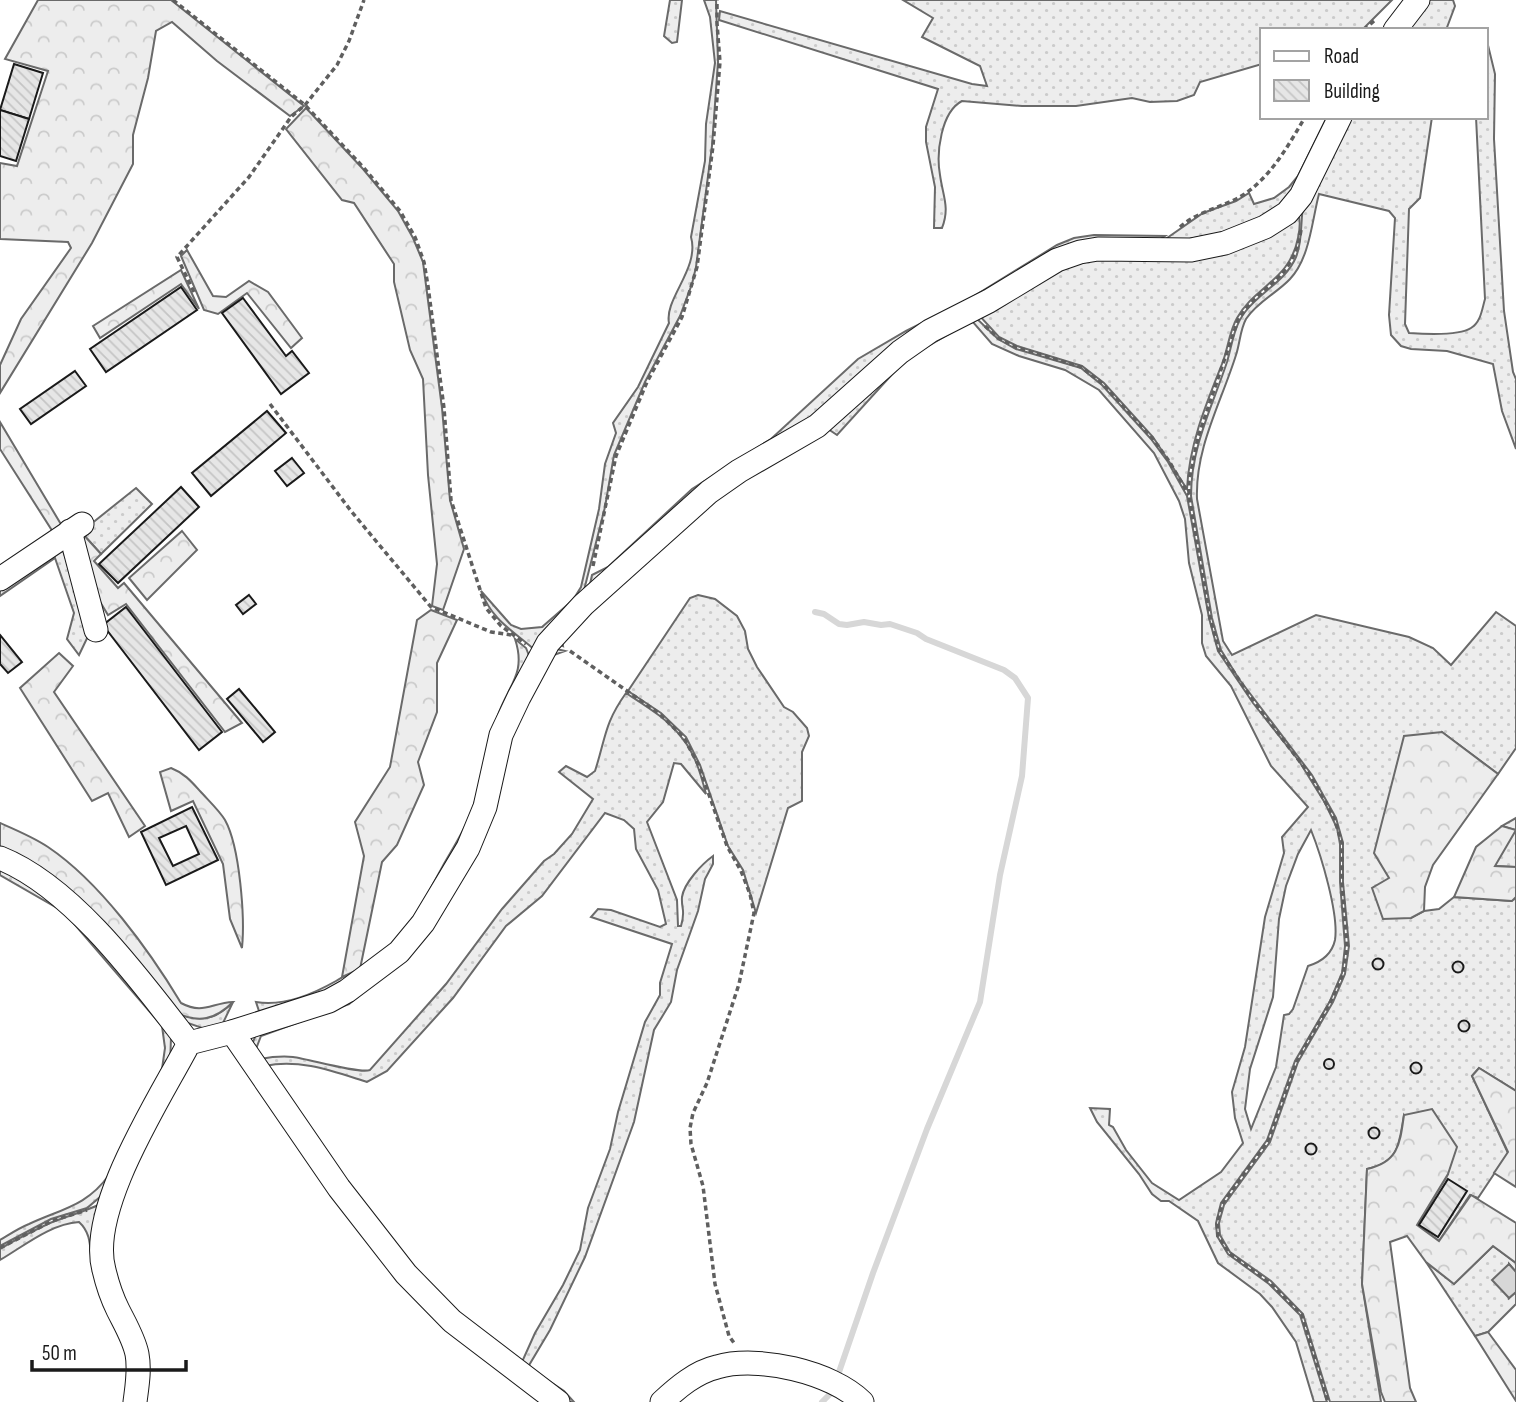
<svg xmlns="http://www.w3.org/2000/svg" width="1516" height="1402" font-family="'Sofia Sans Condensed',sans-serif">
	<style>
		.grass { fill: url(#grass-dots); stroke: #6a6a6a; stroke-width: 2; fill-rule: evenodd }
		.forest { fill: url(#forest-crowns); stroke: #6a6a6a; stroke-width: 2 }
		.water { fill: #d7d7d7; stroke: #6a6a6a; stroke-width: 2 }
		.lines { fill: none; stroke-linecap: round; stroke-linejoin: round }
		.stream { stroke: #d7d7d7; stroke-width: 6 }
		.building { fill: url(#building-back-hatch); stroke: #1a1a1a; stroke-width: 2; fill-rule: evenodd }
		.minor-casing { stroke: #1a1a1a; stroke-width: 25 }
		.path { stroke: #5f5f5f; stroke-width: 3.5; stroke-dasharray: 5 3.5; stroke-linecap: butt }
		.minor { stroke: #fff; stroke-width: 23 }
	</style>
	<defs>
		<pattern id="grass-dots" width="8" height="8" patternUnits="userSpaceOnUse" patternTransform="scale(1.75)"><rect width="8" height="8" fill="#ededed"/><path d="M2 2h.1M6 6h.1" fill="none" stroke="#cbcbcb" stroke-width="1.8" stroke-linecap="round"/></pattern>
		<pattern id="forest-crowns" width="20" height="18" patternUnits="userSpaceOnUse" patternTransform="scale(1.75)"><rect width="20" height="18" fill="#ededed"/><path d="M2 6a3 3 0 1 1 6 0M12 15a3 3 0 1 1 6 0" fill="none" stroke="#cbcbcb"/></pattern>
		<pattern id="building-back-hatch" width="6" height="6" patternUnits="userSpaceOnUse" patternTransform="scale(1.75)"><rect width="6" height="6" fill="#e6e6e6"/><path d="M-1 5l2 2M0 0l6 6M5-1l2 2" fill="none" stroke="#c5c5c5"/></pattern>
	</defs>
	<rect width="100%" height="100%" fill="#fff"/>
	<g class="grass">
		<path d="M670,0H682L677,42L672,43L664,36Z"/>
		<path d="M704,0H716L718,62L712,146L696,267L692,284L680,316L645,382L614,455L605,507L581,602L537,652C514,631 493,622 481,591L511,625L521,629L542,627L573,600L581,587L599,509L605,464L616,433L613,423L638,387L669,323C664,299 700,268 691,237L705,161L706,124L715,63L710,17Z"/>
		<path d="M903,0H1392L1362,30H1262V64L1200,82L1194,95L1177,101L1150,102L1132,98L1076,106H1022L962,101C941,112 936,153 940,175C943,197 950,207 942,228H934L935,187L926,142V127L938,89L719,20L720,11L972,84L987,86L980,66L922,37L933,18Z"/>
		<path d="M1424,0H1453L1455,6L1446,30H1400Z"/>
		<path d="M1486,37L1495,74L1494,139L1504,311L1513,372L1516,379V449L1502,411L1493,364L1447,351L1411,349L1401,346L1391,335L1389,315L1395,218L1389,211L1319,194C1312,220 1310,258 1290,279C1277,293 1257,302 1246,319C1240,330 1240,343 1236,355C1221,403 1195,448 1197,499L1223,641L1232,655L1316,615L1409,637L1433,648L1451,665L1496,612L1516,626V748L1498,774L1442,732L1389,879L1411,918L1424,911L1439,909L1454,897L1511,901L1516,897V1091L1479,1068L1472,1076L1508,1153L1478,1198L1470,1195L1439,1241L1417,1225L1448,1174L1404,1115C1399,1143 1400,1162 1367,1169L1362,1284L1381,1402H1330L1303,1314L1271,1281L1230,1252L1220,1235L1219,1223L1224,1205L1270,1142L1298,1062L1333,1002L1345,974L1349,946L1343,882V843L1336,818L1312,775L1239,679L1221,650L1212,618L1191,496C1191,447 1212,407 1227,362C1232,345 1234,326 1245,312C1260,292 1286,281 1296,257C1304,238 1299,217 1305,199C1315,171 1332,144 1345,117H1432L1420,198L1409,209L1405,324L1409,333C1424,334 1459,336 1471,328C1481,322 1482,309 1485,299L1476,117H1486Z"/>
		<path d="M1327,117H1335L1295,196L1258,226L1157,245L1203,213L1236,201L1249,193L1254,204L1274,198L1289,187L1298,176Z"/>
		<path d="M1298,212C1301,221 1300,229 1298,238C1290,280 1255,286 1237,318C1229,332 1228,349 1222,364C1206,404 1189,445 1187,489L1153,437L1104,383L1082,366L1017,346L999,337L977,313L1076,258L1153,255Z"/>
		<path d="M1094,235L1165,236L1153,244L1104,245L954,316L587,598L592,575L608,567L692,489L771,439L858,359L906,331L966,301L1057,245L1074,238Z"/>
		<path d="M973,315L998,339L1016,349L1081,368L1102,385L1151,439L1168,462L1187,496L1209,618L1218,651L1253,703L1299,761L1325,803L1337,828L1340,844V882L1345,946L1342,973L1330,1001L1295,1061L1267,1140L1221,1203L1216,1223L1217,1236L1228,1254L1269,1284L1300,1315L1327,1402H1314L1296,1342L1272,1307L1260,1294L1218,1263L1198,1221L1169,1201H1161L1152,1194L1139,1174L1097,1122L1090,1108L1110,1109L1109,1125L1113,1127L1126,1150L1152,1183L1179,1200L1221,1172L1243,1143L1235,1118L1232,1092L1245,1047L1265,917L1284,853L1282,837L1308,807L1271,766L1231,686L1206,656L1202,643V615L1189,563L1185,519L1179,501L1154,453L1099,390L1065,370L1019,356L992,344L973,322L968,323L906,359L837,435L828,429L799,448L749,475L712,501L572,627L562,640L563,646L556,643L572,623L710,497L745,472L820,430L896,360L927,340ZM1311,830C1321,855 1339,914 1335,940C1332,954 1321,962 1308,966L1293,1009L1289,1014L1284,1015L1276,1067L1251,1129L1245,1109L1250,1069L1273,997L1279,919L1286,886L1298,854Z"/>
		<path d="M136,488L152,504L101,554L81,532Z"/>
		<path d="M62,548L91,630L79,655L67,639L74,613L55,558L0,596V588Z"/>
		<path d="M698,595L715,599L737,616L745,631L748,649L757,667L784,707L793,712L807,728L809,736L802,752V801L788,808L756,913L743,870L728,846L700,765L686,737L661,713L628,691L690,598Z"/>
		<path d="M515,639L526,648L530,658L482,801L411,932L330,993L260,1014L256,1002C283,1007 313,994 336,981C353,971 370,963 385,950C412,927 428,893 445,862C454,847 463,832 470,816C482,784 487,750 497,718C507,686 527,675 515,639Z"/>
		<path d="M552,648L565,651L551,656L510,730L491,818L473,860L430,927L393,970L383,975L349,1004L261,1036L256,1049L260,1059C271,1057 282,1056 293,1057C309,1059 359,1074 370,1070L446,984L502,909L544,861L554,854L572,834L593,799L559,772L566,766L587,777L595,771C606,737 604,724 626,693C646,706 668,719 682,738C695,753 701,775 706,794L681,764L674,763L663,802L647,822L677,900L678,926H681C686,910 681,909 682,897C684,883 702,864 713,856V864L705,879L698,911L677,970L671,1002L654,1030L634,1122L585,1257L550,1330L528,1367L564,1391L574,1402H565L557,1396L449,1311L414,1277L360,1209L252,1057L251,1048L256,1034L327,1008L354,994L408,948L437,912L482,828L492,801L510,725ZM605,813L624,820L634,829L636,849L658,890L666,924L660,927L611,910L598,909L591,917L672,944L660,983V995L645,1022L618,1112L610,1149L588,1208L580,1250L563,1285L535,1333L522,1362L455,1311L427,1285L334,1166L265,1066C299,1058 335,1072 367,1082L387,1071L453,998L506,926L542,896Z"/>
		<path d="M1516,818V867L1494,866L1515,830L1502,826Z"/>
		<path d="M17,855L185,1016C206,1022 218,1017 233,1002L223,1023L205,1029L182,1021Z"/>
		<path d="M0,865L73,914L171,1037L170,1067L107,1191L87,1208L51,1219L0,1246V1240C10,1234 19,1228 29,1224C61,1209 87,1206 109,1175L162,1069L165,1048L162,1026L64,912L0,875Z"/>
		<path d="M107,1201L100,1230L128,1353L91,1255C90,1242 89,1231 79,1222C50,1224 24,1246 0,1260V1249C16,1239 33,1231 50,1223C69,1215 88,1211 107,1201Z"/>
		<path d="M1493,1246L1516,1263V1272L1509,1264V1298L1516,1292V1304L1488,1332L1475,1336L1426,1262L1454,1284Z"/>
	</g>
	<g class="forest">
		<path d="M38,0H171L304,106L290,116L217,61L172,22L156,31L148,78L133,135V164L92,243L0,393V365L21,319L71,248L68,242L0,239V163L17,166L48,71L5,59Z"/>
		<path d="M306,108L363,169L398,211L413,238L423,262L442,408L450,500L464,549L443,610L432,606L437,564L428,475L423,379L410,350L394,282V264L354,203L342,200L286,129Z"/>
		<path d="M187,250L213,296L226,297L249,281L268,292L302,338L291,348L247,293L218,314L204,310L181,256Z"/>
		<path d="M181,270L199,309L181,284L100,338L93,326Z"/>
		<path d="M0,422L62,526L53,532L0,449Z"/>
		<path d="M182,531L197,550L147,600L129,578Z"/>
		<path d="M81,532L101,554L94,561L118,588L124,583L242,723L225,732L126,604L108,615L87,580Z"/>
		<path d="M431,610L457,620L437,663V712L418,762L424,785L397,845L382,862L360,969L342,977L364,856L355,822L390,767L417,620Z"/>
		<path d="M59,653L73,666L54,692L145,826L129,837L108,793L92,801L20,688Z"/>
		<path d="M1442,732L1498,774L1433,865L1425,887L1424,911L1411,918L1383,919L1372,888L1389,878L1374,853L1404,736Z"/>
		<path d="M171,768C184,773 191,781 200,791C208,800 219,810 225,820C240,847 245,918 242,948L230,919L223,864L193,801L171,811L160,772Z"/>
		<path d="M0,823C16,830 33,837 48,847C100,882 149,950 181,1003C203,1015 211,1003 233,1002C215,1020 199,1023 176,1013L0,848Z"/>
		<path d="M1502,826L1516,830L1495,866L1516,867V897L1512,901L1454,897L1476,847Z"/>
		<path d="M1479,1068L1516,1091V1187L1494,1173L1508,1152L1472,1076Z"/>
		<path d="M1432,1109L1457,1147L1448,1174L1417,1225L1439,1241L1471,1195L1516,1223V1263L1493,1246L1454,1284L1426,1262L1407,1236L1390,1242L1410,1388L1416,1402H1385L1381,1392L1362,1284L1367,1169C1399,1162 1400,1143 1404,1115Z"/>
		<path d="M1488,1332L1516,1370V1401L1475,1336Z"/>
	</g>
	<path class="water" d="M1509,1264L1516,1272V1292L1509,1298L1492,1280Z"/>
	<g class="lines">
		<g class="stream">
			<path d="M815,612L824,614L839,624L847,625L864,622L881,625L890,624L917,633L926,639L1004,670L1015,678L1028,698L1022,776L1000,875L980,1002L927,1129L873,1273L838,1375"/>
			<path d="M822,1402L832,1392"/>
		</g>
	</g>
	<g class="building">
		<path d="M14,64L43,73L29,119L0,110Z"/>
		<path d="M0,110L29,119L16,161L0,156Z"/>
		<path d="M181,287L197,310L106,372L90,349Z"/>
		<path d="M243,298L286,356L292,351L309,373L281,394L222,313Z"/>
		<path d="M75,371L86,386L31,424L20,409Z"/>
		<path d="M267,411L286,433L211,496L192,473Z"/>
		<path d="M292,458L304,473L287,486L275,471Z"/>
		<path d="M181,487L199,507L118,583L99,564Z"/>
		<path d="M249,595L256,604L243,614L236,605Z"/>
		<path d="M126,607L222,732L199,750L103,625Z"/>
		<path d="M0,635L22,662L8,673L0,664Z"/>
		<path d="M239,689L275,732L263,742L227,699Z"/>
		<path d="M192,807L218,860L166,885L141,832ZM186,826L199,854L173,866L159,838Z"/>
		<circle cx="1378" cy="964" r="5.5"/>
		<circle cx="1458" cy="967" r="5.5"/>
		<circle cx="1464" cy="1026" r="5.5"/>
		<circle cx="1329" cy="1064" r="5"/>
		<circle cx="1416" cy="1068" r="5.5"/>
		<circle cx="1374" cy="1133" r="5.5"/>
		<circle cx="1311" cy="1149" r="5.5"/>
		<path d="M1448,1179L1467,1191L1438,1237L1419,1225Z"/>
	</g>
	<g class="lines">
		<defs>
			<g id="minor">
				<path d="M1395,30L1418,0"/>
				<path d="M70,531L96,630"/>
				<path d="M0,579L82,524"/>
				<path d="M0,858C73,887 141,981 189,1043"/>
				<path d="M232,1032L339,1188L406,1274L452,1321L558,1402"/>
				<path d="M135,1402C137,1386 140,1370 137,1354C134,1339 125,1324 118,1310C112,1298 107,1283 104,1270C87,1209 161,1097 189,1043L232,1032L329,1001L347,991L399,952L423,923L468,848L485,807L501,735L519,697L548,643L583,605L709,492L739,471L817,426L900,352L930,331L989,301L1057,260L1080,252L1098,249L1191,250L1225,243L1265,227L1287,213L1301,196L1340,117"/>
				<path d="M662,1402C678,1387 696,1372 717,1367C758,1355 832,1372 862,1402"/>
			</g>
		</defs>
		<use href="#minor" class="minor-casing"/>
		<g class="path">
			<path d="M173,0L305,105L364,168L400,211L415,237L424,262L428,286L444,408L451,500L486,608L501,626L526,644"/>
			<path d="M1364,30L1376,19"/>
			<path d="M1180,227C1196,213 1215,209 1234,200C1267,184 1287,148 1305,117"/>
			<path d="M1301,230C1293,282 1262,282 1238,320L1198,437L1189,481V496L1210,618L1219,650L1254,702L1311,776L1334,818L1342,843V882L1347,946L1343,974L1331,1001L1297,1061L1268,1141L1222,1204L1217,1223L1218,1236L1229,1253L1270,1283L1302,1315L1328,1402"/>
			<path d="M194,292L177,257L249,177L291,117L305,105L337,65L349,41L364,0"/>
			<path d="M985,326L998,338L1016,347L1081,367L1103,384L1152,438L1169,461L1189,495"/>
			<path d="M270,404L351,511L431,607L491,632L511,635"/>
			<path d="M593,566L616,456L647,382L682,317L697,267L713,146L720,62L717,23V0"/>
			<path d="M570,651L660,714L684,738L699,766L727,846L741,871L750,894L754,913L739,984L707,1083L693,1113L690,1128L691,1144L703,1186L715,1284L729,1336L734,1343"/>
			<path d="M0,1248L52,1221L87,1210"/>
		</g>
		<use href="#minor" class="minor"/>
	</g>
	<rect x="1260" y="28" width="228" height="91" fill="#ffffff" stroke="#a3a3a3" stroke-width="2"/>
	<rect x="1274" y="51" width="35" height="10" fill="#ffffff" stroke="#a3a3a3" stroke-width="2"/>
	<text x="1324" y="63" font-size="21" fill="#1a1a1a">Road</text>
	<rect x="1274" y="80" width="35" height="21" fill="url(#building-back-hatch)" stroke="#a3a3a3" stroke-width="2"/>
	<text x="1324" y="98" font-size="21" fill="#1a1a1a">Building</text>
	<path d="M32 1360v10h154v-10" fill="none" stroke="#1a1a1a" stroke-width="3.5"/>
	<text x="42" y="1360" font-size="21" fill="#1a1a1a" stroke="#ffffff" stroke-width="5" paint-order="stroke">50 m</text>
</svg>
